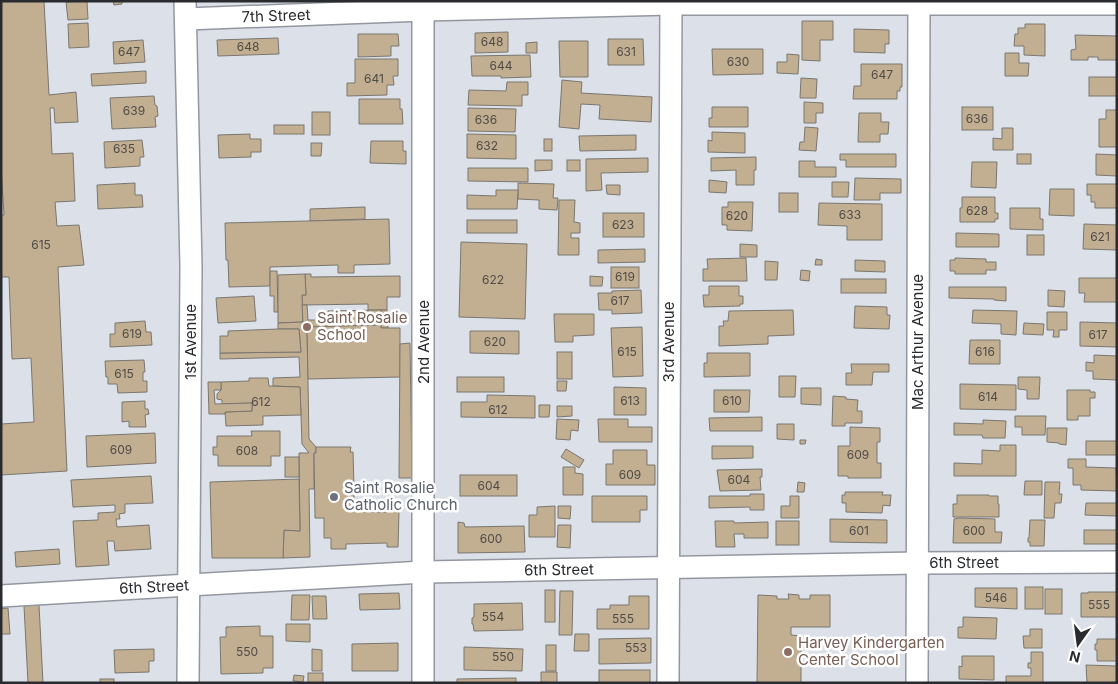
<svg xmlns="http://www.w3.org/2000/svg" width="1118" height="684" font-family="Inter,sans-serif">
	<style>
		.building { fill: #c2af92; stroke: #7a766f }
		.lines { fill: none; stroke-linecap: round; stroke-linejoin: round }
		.minor-casing { stroke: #93979f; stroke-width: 24 }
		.minor { stroke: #fff; stroke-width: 21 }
		.education-dot { fill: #8d6e63; stroke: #fff; stroke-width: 2 }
		.worship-dot { fill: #6b7280; stroke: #fff; stroke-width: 2 }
		.labels { text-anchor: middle; stroke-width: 5; stroke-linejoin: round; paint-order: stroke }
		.number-label { font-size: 12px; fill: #4f4c47 }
		.street-label { font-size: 15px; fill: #292b2e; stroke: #fff }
		.education-label { font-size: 15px; fill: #785e54; stroke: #fff; text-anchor: start }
		.worship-label { font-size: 15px; fill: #5b616d; stroke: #fff; text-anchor: start }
	</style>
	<rect width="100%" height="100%" fill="#dce1e9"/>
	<g class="building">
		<path d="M1,1H44L49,95L76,92L78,122L55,123L54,108H50L52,154L73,153L75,201L55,202L57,226L79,225L84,265L58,267L67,471L1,475V424L34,422L31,358L12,359L9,277H1V215H4L1,168Z"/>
		<path d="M87,1L88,19L68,20L66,2Z"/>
		<path d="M113,1H122V4L114,5Z"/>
		<path d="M802,21H833V40H820V61L802,60Z"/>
		<path d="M88,23L89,47L69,48L68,24Z"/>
		<path d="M1025,24H1045V56L1024,55V46H1014L1015,34H1018V28H1025Z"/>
		<path d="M854,29L889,30V44H885V53L854,52Z"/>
		<path d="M508,32V52L475,53V33Z"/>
		<path d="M358,34H398L399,46H391V56L358,57Z"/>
		<path d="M1075,35L1117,36V60H1098V57H1088V60H1071V50L1076,49Z"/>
		<path d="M278,38L279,54L218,56L217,40Z"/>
		<path d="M608,39H643L644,65H608Z"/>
		<path d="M143,40L145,62L114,64L113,42Z"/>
		<path d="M559,41H588V77H560Z"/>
		<path d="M537,42V53H526V43Z"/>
		<path d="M712,49H763V74L713,75Z"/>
		<path d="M1005,53H1019V63H1029L1028,76H1005Z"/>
		<path d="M787,54L799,55L798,74L777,73V62H787Z"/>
		<path d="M530,55L531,77L501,78V76H472L471,56Z"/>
		<path d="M355,59H398V76H393L394,85H387V95L347,96V83H355Z"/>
		<path d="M861,64H902V87H900V91H897V99H853L854,86H861Z"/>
		<path d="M146,71V83L92,86L91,74Z"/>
		<rect x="1089" y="77" width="28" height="19"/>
		<path d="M801,78L817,79L816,98H800Z"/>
		<path d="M562,80L582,82L581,93L652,97L651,122L599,119L600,105L581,104L579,129L559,127Z"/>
		<path d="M507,82H528V95H522V106L468,105L469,90L506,91Z"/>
		<path d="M154,96L155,105L157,106L158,116L155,117L156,127L112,129L110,98Z"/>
		<path d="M359,99H400V109H402L403,124H359Z"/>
		<path d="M804,102L823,103V113H816V123H804Z"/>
		<path d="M712,107H748V127H709V118H712Z"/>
		<rect x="962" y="107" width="31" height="23"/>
		<path d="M468,108L516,109L515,132L468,131Z"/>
		<path d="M1106,110H1117V147H1099V119H1106Z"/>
		<rect x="312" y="112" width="18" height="23"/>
		<path d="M859,113H881V122H889L888,134H880V142H858Z"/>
		<rect x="274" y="125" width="30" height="9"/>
		<path d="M805,127L818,128L816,151L799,150L800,142H804Z"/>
		<path d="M1002,128H1013V150H993V138L1002,139Z"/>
		<path d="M712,132L745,133V153L708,152V140L712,141Z"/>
		<path d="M250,134V139H261V152H251V157L219,158L218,135Z"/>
		<path d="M467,134L516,135V159L467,158Z"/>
		<path d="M636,135V150L580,151L579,136Z"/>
		<rect x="544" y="139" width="8" height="12"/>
		<path d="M142,140L144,157H140V166L105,168L104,142Z"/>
		<path d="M371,141H403V151H406V164L370,163Z"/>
		<path d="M311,143H322L321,156H311Z"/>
		<path d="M840,154H896V167H846V160H840Z"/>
		<rect x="1017" y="154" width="14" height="10"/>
		<path d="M1096,154L1117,155V176L1096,175Z"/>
		<path d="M756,157V170H754V185H736V170L711,171V158Z"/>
		<path d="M648,158V172L601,173L602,190L586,191V159Z"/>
		<path d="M535,160H552V170L535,171Z"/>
		<rect x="567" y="160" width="13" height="11"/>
		<path d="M799,161H815V167H836V177H799Z"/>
		<path d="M972,162H997L996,188L971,187Z"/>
		<path d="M468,168H528V182L468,181Z"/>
		<path d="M855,178L901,179V193H880V200H854Z"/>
		<path d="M709,180L727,182L726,193L709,192Z"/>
		<path d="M832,182H849L848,197H832Z"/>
		<path d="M135,183V195H142L143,207L98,209L97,185Z"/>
		<path d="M518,183L554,184L553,198H558L557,210L539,209V200L518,199Z"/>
		<path d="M1087,184H1117V208H1095V202H1091V195H1087Z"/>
		<path d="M606,185H620V195L607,194Z"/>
		<path d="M1050,189H1074V216L1049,215Z"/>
		<path d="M496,190H518L517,209H467V195L496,196Z"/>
		<rect x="779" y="193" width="19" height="19"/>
		<path d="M962,197H995V213H998V219H995V222H960V208H962Z"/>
		<path d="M559,200H575L574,222L580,223V233H571V238H579V255H558Z"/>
		<path d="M728,202H753L752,231L727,230V225H722V207H728Z"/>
		<path d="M819,203L882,204V240H847V226L818,225Z"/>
		<path d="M365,207V219L310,221V209Z"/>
		<path d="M1010,208H1040V219H1043V230L1010,229Z"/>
		<rect x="603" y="213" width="41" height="24"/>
		<path d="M389,219L390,264L354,265V273H338V265L270,267V286L229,287L228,260H226L225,223Z"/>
		<rect x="467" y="220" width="50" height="13"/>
		<path d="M1084,224L1117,225V250L1083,249Z"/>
		<path d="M956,233L999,234V247H956Z"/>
		<rect x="1027" y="235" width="17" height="20"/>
		<path d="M461,242L527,244L525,319L459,317Z"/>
		<path d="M740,244L757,245V257H740Z"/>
		<path d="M645,249V262L598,263V250Z"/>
		<path d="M746,258L747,281H703V269H708L707,259Z"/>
		<path d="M955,258L986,259V262H996V270H986V274H955V271H950V260H955Z"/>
		<path d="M816,259L822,260V265H815Z"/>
		<path d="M855,260L885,261V272L855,271Z"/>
		<path d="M765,261L778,262L777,280H765Z"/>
		<rect x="611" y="267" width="28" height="21"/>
		<path d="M801,270L810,271L809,281L800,280Z"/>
		<path d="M270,271H277L278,312H274V296H270Z"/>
		<path d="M305,274H311V277L400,276V297H387V310H368V304L302,305V295H306Z"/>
		<path d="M305,274L306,295H302L303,322L278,323V275Z"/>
		<path d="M590,276L603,277L602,286H590Z"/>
		<path d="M1079,278H1117V302H1084L1085,293H1079Z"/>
		<rect x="841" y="279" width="45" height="14"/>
		<path d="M709,286H739V296H743V304H740V306L704,307L703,295H709Z"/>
		<path d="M949,287H1006V301L994,300V299L949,298Z"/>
		<path d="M641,290L642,313L612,314V310H599L598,293H612V291Z"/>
		<path d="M1048,290L1065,291L1064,307L1048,306Z"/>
		<path d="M254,296L256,321L218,323L216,298Z"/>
		<path d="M302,305H307L308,320H328V327H307L309,439L316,447V453H314V489H309L310,557L283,558L284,530L300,531L299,453H309L302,444L300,387L273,386V378L300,377L299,357L220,359V353L301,352L299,329H278V323L303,322Z"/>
		<path d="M855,306L887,307V315H890L889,329L854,328Z"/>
		<path d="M381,310H387L388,328H381Z"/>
		<path d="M381,310V325L328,327V311Z"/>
		<path d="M793,310L794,335L768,336V344L719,346V326H724L723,321H728L729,311Z"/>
		<path d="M973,310L1017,311L1016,335L1001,334V324L972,323Z"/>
		<path d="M1047,312H1067V330H1059V337H1053L1054,330H1047Z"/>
		<path d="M554,314H594V335L573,336V342H555Z"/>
		<path d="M145,321L146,332H151L152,345L110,347V334H115V323Z"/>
		<path d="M1080,322L1117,323V347L1080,346Z"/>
		<path d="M1024,323L1044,324L1043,335L1023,334Z"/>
		<path d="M381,325V328H400V377L308,379L307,327Z"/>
		<path d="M642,327L643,376L613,377L611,328Z"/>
		<path d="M278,329H299L301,352L220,353V336H228V331Z"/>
		<path d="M470,331H519V354L470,353Z"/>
		<path d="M970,340H1000V364H969Z"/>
		<path d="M410,343L412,478H399L400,344Z"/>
		<rect x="557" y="352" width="15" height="27"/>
		<path d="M707,353H750V376L704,377V363H707Z"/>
		<path d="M1094,355L1117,356V380L1093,379V371H1086V362L1094,363Z"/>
		<path d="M144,360L145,372H143V381H147V392L118,393L117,384H108V377H106L105,361Z"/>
		<path d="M851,364H889V372H873L872,385H846V373H852Z"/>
		<path d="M779,376H796L795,397H779Z"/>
		<rect x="457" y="377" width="47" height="15"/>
		<path d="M1018,377H1040L1039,399H1027V390L1018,389Z"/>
		<path d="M249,378H268L269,386L300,387L301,415L263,416V425L226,426L225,412L252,411V403L222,404V400L217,399V394L221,390V382L249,381Z"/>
		<path d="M557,381H567L566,391H557Z"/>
		<path d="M208,382H221V390H214L215,404L252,403V411L225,412V414H209Z"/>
		<path d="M960,384L1016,385V410L960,409Z"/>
		<path d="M614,387L646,388V415H614Z"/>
		<path d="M801,388H821V405L801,404Z"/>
		<path d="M714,390H750L749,412H714Z"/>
		<path d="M1067,390H1090V392H1095V398H1090V416H1078V420H1067Z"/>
		<path d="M487,395L535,396V418L461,417V402H487Z"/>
		<path d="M833,396L846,397V399L858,400L857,411H862V423H845V426H832Z"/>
		<path d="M145,401V409H148L149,414L145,415L146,427H129V421L122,422V402Z"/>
		<path d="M539,405H550L549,417H539Z"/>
		<path d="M557,406H572V416L557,417Z"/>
		<path d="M1015,416H1046L1045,435H1022V427H1015Z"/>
		<path d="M762,417V431H710L709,418Z"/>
		<path d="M557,419L579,420L578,431L571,430L570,440L556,439Z"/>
		<path d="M598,419H628V427H652V442H599Z"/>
		<path d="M983,420L1006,421L1005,438H983L982,435H954V423L983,424Z"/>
		<path d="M777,424H794V440L777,439Z"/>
		<path d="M850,427L880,428V442H877V463H881V478H848V476H838V446H850Z"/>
		<path d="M1047,428H1067L1066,445L1059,444V443L1047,442Z"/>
		<path d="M251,431H280V456H271V466H218V455H213V447H217V436H252Z"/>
		<path d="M155,433L156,463L87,467L86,436Z"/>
		<path d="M800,440H806L805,444H800Z"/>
		<rect x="1086" y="441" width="31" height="14"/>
		<path d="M1000,445H1016V476H954V463L982,464V450L1000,451Z"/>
		<path d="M712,446H753V458L712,459Z"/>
		<path d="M316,447H351L350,452H353L354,488H357L358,494H354V503L357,499L363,500L366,503V508L363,512H387V506H397V511H399L398,547H387V543L346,544V549H331V538H324V518H315L314,453H316Z"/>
		<path d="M566,449L584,460L579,468L561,457Z"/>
		<path d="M613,450H647V465H655V485H606V464H613Z"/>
		<rect x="285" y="457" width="14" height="20"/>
		<path d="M1068,459H1086V467L1116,468L1117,491L1081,490V485H1073V468H1068Z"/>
		<path d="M563,467H575V473L583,474V495H563Z"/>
		<path d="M762,469V477H760L761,490L720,491L717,470Z"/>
		<rect x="460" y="475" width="57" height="21"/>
		<path d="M151,476L153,503L125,504V513L119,514L120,519H116L117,527L149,525L151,549L115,551L114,541H107L109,565L76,567L73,521L98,520V513L115,512V505L73,507L71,480Z"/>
		<path d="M299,479L300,531L284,530L283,558H212L210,482Z"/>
		<path d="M1025,481H1042V495H1024Z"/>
		<path d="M798,482L805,483L804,492H797Z"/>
		<path d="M1045,482H1060L1059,494H1062L1061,503H1055L1054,518H1044Z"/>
		<path d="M845,492H883L882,495H891L890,506L883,505L882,513L846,512V503H842V495H845Z"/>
		<path d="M750,494H764V510H750V507L709,508V496H750Z"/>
		<path d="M957,495H989V496H998V504H999V517H953V504H957Z"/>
		<path d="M592,496H647V510H640V522H592Z"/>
		<path d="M790,496H799V518H781V506H790Z"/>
		<path d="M1086,503H1117V516L1085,515Z"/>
		<path d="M555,506V537H529V515H537V507Z"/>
		<path d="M558,506H571L570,519L558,518Z"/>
		<path d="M959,518L995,519V532H1002L1001,543H953L954,519Z"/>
		<path d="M830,519L887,520V543L830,542Z"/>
		<path d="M1030,520H1045L1044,546H1030V542H1028V538H1029Z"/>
		<path d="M715,521H734V523L768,522V538H744V534H734L735,547H716Z"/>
		<rect x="776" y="521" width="23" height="24"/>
		<path d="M458,522L464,523L465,527L524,526L525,552L458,553Z"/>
		<path d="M558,525H571L570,548L557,547Z"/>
		<rect x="1084" y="530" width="33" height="14"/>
		<path d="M59,549L60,564L16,567L15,552Z"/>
		<rect x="1025" y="587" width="18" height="22"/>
		<path d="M975,588H1017V609L975,607Z"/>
		<rect x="1045" y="589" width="17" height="25"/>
		<rect x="545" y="590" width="10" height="32"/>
		<path d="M560,591H573L572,635H559Z"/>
		<path d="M1088,592H1117V617H1081V593H1088Z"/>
		<path d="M399,593L400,609L360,610L359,594Z"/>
		<path d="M788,594L799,595V599H810V595H830V627H791V635L801,636V683H757L758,595L777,596V599H789Z"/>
		<path d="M292,595H310L309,620H291Z"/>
		<path d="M312,596H326L327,619H313Z"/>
		<path d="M629,596H649V629H597V609H610V605H629Z"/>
		<path d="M522,603L523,630L474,631L473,624H472V618L474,617V604Z"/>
		<path d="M39,605L43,683H28L24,606Z"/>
		<path d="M8,608L10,634H1V609Z"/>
		<path d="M963,617L997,618L996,639L958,638V627H963Z"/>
		<path d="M286,624H310V642L286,641Z"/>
		<path d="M260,626V636H273V668H263V673L221,674L220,637H226V627Z"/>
		<path d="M1030,629H1042V648H1024L1023,636H1030Z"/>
		<path d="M575,634H589V651H574Z"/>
		<path d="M651,638V663L599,664V639Z"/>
		<path d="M1097,639H1117V661H1097V650H1095V644H1097Z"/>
		<path d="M398,643V671H352V644Z"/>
		<rect x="546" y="645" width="10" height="26"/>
		<path d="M464,647L523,649L522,671L464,670Z"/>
		<path d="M154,649V661H149V672L115,673L114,650Z"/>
		<path d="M312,649L322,650V671H312Z"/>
		<path d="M1031,652H1043V683H1006V676H1031V668H1028V663H1031Z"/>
		<path d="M962,656H994V680L959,679V666L962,667Z"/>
		<path d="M1086,665L1117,666V683H1087Z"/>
		<rect x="599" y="670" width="51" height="13"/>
		<path d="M541,672H557V683L541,682Z"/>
		<rect x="308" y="673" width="15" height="10"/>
		<path d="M294,675L304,676L303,682L293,681Z"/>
		<path d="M516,678V683H457V679Z"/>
		<rect x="100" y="679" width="14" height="4"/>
	</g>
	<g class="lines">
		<defs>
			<g id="minor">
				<path d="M185,1L191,267L188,683"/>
				<path d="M423,1V683"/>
				<path d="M186,19L423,10L671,4H1117"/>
				<path d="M1,596L189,585L424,572L918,563L1117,562"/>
				<path d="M668,683L671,1"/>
				<path d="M917,683L919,1"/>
			</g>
		</defs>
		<use href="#minor" class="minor-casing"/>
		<use href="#minor" class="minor"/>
	</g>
	<g class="education-dot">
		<circle cx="307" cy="327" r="5"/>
		<circle cx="788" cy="652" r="5"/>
	</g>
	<circle class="worship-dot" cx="334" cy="497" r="5"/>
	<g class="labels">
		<g class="number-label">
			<text x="492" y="46">648</text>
			<text x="248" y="51">648</text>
			<text x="129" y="56">647</text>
			<text x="626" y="56">631</text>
			<text x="738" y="66">630</text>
			<text x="501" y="70">644</text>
			<text x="882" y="79">647</text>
			<text x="374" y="83">641</text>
			<text x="134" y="115">639</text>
			<text x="977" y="123">636</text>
			<text x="486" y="124">636</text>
			<text x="487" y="150">632</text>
			<text x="124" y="153">635</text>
			<text x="977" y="215">628</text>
			<text x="850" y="219">633</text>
			<text x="737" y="220">620</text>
			<text x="623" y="229">623</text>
			<text x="1100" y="241">621</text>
			<text x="41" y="249">615</text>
			<text x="625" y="281">619</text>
			<text x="493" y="284">622</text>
			<text x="620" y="305">617</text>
			<text x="132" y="338">619</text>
			<text x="1098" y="339">617</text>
			<text x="495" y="346">620</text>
			<text x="627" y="356">615</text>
			<text x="985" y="356">616</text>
			<text x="124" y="378">615</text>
			<text x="988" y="401">614</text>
			<text x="630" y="405">613</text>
			<text x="732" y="405">610</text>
			<text x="261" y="406">612</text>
			<text x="498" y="414">612</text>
			<text x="121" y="454">609</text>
			<text x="247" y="455">608</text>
			<text x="858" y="459">609</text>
			<text x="630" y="479">609</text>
			<text x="739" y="484">604</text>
			<text x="489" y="490">604</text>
			<text x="859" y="535">601</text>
			<text x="974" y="535">600</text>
			<text x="491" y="543">600</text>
			<text x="996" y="602">546</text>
			<text x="1099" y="609">555</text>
			<text x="493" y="621">554</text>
			<text x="623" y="623">555</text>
			<text x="636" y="652">553</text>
			<text x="247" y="656">550</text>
			<text x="503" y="661">550</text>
		</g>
		<g class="street-label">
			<text transform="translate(276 16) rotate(-2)" y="5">7th Street</text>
			<text transform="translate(191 342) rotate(-90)" y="5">1st Avenue</text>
			<text transform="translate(424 342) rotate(-90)" y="5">2nd Avenue</text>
			<text transform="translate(669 342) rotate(-90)" y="5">3rd Avenue</text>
			<text transform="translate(918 342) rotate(-90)" y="5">Mac Arthur Avenue</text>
			<text x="964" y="568">6th Street</text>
			<text transform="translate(559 570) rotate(-1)" y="5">6th Street</text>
			<text transform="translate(154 587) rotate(-3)" y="5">6th Street</text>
		</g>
		<g class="education-label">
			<text x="317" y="323">Saint Rosalie<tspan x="317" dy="17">School</tspan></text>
			<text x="798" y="648">Harvey Kindergarten<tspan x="798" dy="17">Center School</tspan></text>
		</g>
		<g class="worship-label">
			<text x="344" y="493">Saint Rosalie<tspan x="344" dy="17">Catholic Church</tspan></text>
		</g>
	</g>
	<rect width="1118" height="684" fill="none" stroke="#292b2e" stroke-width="5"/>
	<g transform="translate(1078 644) rotate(194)" stroke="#ffffff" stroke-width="4" paint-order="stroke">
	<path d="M0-4L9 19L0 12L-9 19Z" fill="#292b2e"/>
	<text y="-8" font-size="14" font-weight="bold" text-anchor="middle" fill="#292b2e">N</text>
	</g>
</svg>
